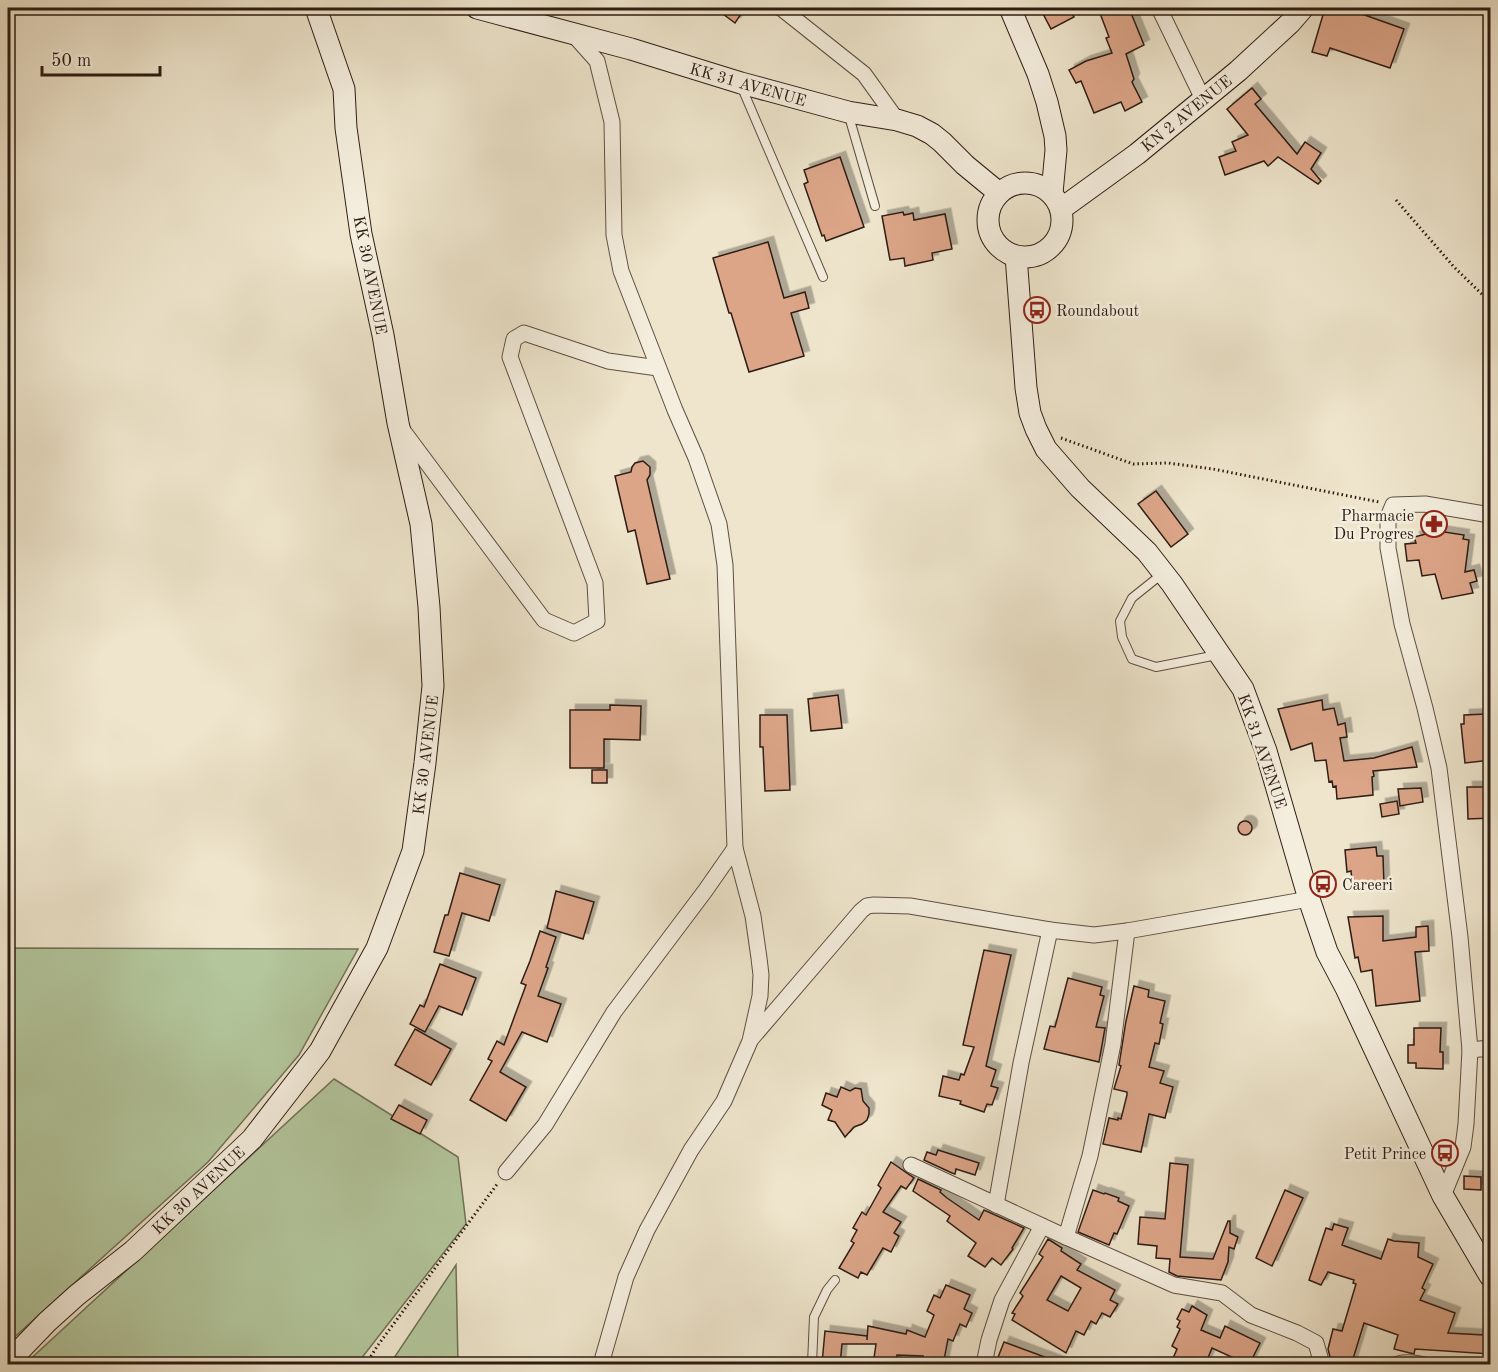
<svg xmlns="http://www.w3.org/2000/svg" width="1498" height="1372" font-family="'Old Standard TT',serif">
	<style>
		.green { fill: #b3c69c; stroke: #707158; stroke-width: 1.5 }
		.building { fill: #dca588; stroke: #2e1c13; stroke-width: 1.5; fill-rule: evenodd; filter: url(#shadow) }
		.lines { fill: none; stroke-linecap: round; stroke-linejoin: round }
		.lane-casing { stroke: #5e4e41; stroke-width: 10 }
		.street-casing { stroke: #5e4e41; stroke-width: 17 }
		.secondary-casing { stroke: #2e1c13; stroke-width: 23 }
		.path { stroke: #2e1c13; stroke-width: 3; stroke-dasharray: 1.5 3; stroke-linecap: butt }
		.lane { stroke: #f4eede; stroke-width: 8 }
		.street { stroke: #f4eede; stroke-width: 15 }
		.secondary { stroke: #f4eede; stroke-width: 21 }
		.labels { text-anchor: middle; stroke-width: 5; stroke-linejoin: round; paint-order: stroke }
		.street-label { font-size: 16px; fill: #2e1c13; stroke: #f4eede }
		.poi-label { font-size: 16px; fill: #2e1c13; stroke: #f4eede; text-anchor: start }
	</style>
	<defs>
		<filter id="shadow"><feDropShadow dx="5.5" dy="-5.5" stdDeviation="0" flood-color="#0004"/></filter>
	</defs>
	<rect width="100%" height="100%" fill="#eee5cc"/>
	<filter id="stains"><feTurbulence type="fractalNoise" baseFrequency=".00333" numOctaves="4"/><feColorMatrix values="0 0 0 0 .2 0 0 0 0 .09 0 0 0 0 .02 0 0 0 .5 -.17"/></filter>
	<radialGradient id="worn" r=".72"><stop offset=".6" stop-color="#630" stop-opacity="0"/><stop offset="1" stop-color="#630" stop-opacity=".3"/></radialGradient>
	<g class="green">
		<path d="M8,948L358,949L299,1055L208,1162L8,1343Z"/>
		<path d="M334,1079L458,1157L466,1224L357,1364H25Z"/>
		<path d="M456,1265L458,1364H390Z"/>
	</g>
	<g class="building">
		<path d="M715,8H745L735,23Z"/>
		<path d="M1040,8H1069L1074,17L1051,29Z"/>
		<path d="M1098,8H1129L1144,45L1126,54L1134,79L1132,82L1142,102L1125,111L1121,102L1094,113L1081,81L1076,83L1069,70L1086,61L1112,53L1106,38L1109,37Z"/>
		<path d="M1325,8H1349L1363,12L1362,14L1404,29L1390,68L1330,48L1327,56L1312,52Z"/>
		<path d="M1252,88L1261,99L1255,104L1297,154L1305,142L1321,153L1311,169L1321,181L1318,184L1278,157L1268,166L1264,161L1225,175L1219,157L1236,151L1232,142L1248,135L1227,109Z"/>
		<path d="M840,157L864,227L826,241L824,235L822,236L804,184L808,182L804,170Z"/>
		<path d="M903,212L904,215L913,213L914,220L945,214L952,249L932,253L933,260L905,266L904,258L890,260L882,216Z"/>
		<path d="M768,242L784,298L805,292L809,308L791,313L804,356L749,372L731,313H729L713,258Z"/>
		<path d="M643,461L650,467V475L647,480L670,579L647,584L635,530L628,532L615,476L631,472L632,467L635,463Z"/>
		<path d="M1156,491L1188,534L1171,547L1138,504Z"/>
		<path d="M1438,531L1464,535L1463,539L1469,540L1465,572L1474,570L1477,581L1470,583L1473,593L1442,599L1435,574L1422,576L1419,560L1407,561L1405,544L1416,543L1414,537Z"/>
		<path d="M838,695L842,728L811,731L808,699Z"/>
		<path d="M1322,700L1323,710L1334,708L1338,725L1345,723L1347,737L1340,738L1344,761L1374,758L1412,747L1417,767L1373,771L1374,776L1372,777L1373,795L1337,799L1336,786L1333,787L1332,781L1329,782L1326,760L1315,761L1312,743L1291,750L1278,709Z"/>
		<path d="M610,705L641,706L640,740L604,739V768H570V710H610Z"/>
		<path d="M1486,714L1487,721H1491V760L1465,763L1461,724H1464V715Z"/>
		<path d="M760,715H787L790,790L765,791L763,747H760Z"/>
		<rect x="592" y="770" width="15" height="13"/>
		<path d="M1467,787H1490L1491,818L1468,819Z"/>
		<path d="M1421,788L1423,802L1400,806L1398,789Z"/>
		<path d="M1397,801L1399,814L1382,817L1380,804Z"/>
		<circle cx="1245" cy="828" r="7"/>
		<path d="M1376,847L1377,856H1383L1384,886L1353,889L1351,871L1347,872L1345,850Z"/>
		<path d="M460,873L500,885L489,921L462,913L449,956L434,952L445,915H448Z"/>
		<path d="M556,891L594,902L583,939L547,928Z"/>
		<path d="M1383,916V941L1416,937V927L1428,926L1429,951L1415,952L1420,1001L1376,1006L1372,970L1361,972L1358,957L1355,958L1348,917Z"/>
		<path d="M540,931L556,937L546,967L548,968L538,996L561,1004L547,1042L522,1032L500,1072L526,1087L506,1121L470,1100L492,1061L488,1059L497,1041L504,1045L526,985L521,983L530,961Z"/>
		<path d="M984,950L1011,955L986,1066L996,1070L991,1086L998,1088L992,1105L987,1104L984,1112L960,1104L961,1101L939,1096L943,1076L959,1080L961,1074L964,1075L974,1047L963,1045Z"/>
		<path d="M440,964L476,978L462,1015L439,1006L425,1032L410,1024L420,1005L424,1007Z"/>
		<path d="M1068,978L1102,987L1100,995L1104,996L1096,1027L1105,1028L1099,1062L1044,1049L1050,1026L1055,1027Z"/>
		<path d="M1134,986L1149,990L1148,997L1165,1001L1160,1023L1163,1024L1159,1044L1155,1043L1149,1067L1164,1071L1160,1083L1173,1087L1165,1118L1149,1114L1141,1152L1103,1144L1109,1118L1118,1120V1118L1121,1119L1127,1095V1092L1114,1089L1121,1066L1119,1065L1126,1021Z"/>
		<path d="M1414,1028H1441L1440,1052H1443V1069L1416,1068V1063H1408V1045H1414Z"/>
		<path d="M415,1029L451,1049L431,1085L395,1065Z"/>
		<path d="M841,1087L850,1091L855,1088L861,1089L863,1101L869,1108V1114L867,1120L862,1124L854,1127L845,1137L835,1122L828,1120L832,1110L822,1105L826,1093L837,1097Z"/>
		<path d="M399,1105L427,1120L420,1134L391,1119Z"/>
		<path d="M938,1150L979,1163L975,1175L956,1169L955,1174L952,1173L924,1160L927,1152L936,1155Z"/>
		<path d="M891,1162L914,1178L906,1189L901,1186L883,1212L901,1222L894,1233L899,1236L891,1252L883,1248L867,1275L861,1272L858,1278L839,1268L854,1243L851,1241L857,1230L853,1228L862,1212L866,1215L881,1188L878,1185Z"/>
		<path d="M1170,1163L1188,1165L1180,1257L1213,1259L1228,1221H1230V1233L1238,1237L1234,1249L1229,1247L1228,1262L1221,1280L1177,1276L1169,1272L1170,1259L1156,1258L1157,1246L1138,1244L1140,1217L1165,1219Z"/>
		<path d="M1464,1176L1481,1177V1190L1464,1189Z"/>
		<path d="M918,1179L941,1190L940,1192L947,1198L979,1220L984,1210L1024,1228L1012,1248L1013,1249L1001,1265L992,1258L985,1267L968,1256L976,1243L947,1221L950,1216L913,1191Z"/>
		<path d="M1093,1190L1104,1194L1105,1193L1119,1198L1118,1201L1129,1206L1117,1234L1114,1233L1109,1245L1078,1232Z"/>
		<path d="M1285,1190L1303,1198L1272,1266L1256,1258Z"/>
		<path d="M1334,1224L1348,1228L1342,1245L1381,1259L1388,1239L1394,1241L1419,1243L1418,1257L1433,1264L1422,1288L1425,1290L1420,1300L1455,1313L1448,1333L1484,1335V1342H1491V1354L1415,1349L1414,1354L1394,1349L1398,1335L1364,1323L1352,1362L1330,1357L1328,1349L1333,1329L1342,1331L1356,1284L1353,1283L1354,1280L1328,1272L1321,1285L1309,1280L1326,1228L1332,1230Z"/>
		<path d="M1048,1239L1062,1248L1061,1251L1081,1264L1077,1270L1115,1290L1110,1300L1118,1304L1110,1317L1102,1313L1096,1324L1091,1321L1084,1335L1076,1331L1066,1353L1012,1320L1015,1314L1012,1313L1023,1296L1020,1293L1043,1257L1039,1254ZM1061,1276L1081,1288L1068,1311L1047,1300Z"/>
		<path d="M946,1285L970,1295L964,1309L972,1313L966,1327L960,1324L953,1341L948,1339L943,1365H921L923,1356L897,1355L895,1365H873L876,1344H842L840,1365L822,1363L825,1331L867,1336V1340L868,1326L906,1334L907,1330L925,1337L934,1315L927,1311L934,1295L940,1298Z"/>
		<path d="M1192,1306L1207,1315L1201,1330L1220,1338L1225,1326L1260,1343L1249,1365L1212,1348L1205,1365H1170L1177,1349L1172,1346L1180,1329L1177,1327L1180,1321L1177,1319L1182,1309L1189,1312Z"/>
		<path d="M1004,1342L1061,1363V1365H995Z"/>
	</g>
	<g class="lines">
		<defs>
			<g id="lane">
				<path d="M742,88L823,277"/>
				<path d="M848,113L875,206"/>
				<path d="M1162,574L1132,598L1120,621L1122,637L1132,659L1156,667L1217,655"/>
				<path d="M812,1364L814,1317L827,1290L835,1280"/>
				<path d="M1390,1364C1401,1356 1421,1360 1434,1364"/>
			</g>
			<g id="street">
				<path d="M781,8L864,74L897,120"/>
				<path d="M1159,8L1203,99"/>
				<path d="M572,33L597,61L612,122L614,235L621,271L675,410L696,458L719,524L725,565L735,848L753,916L759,958L761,975L760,996L750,1041L724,1101L691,1150L647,1230L626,1277L601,1364"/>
				<path d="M401,428L544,620L574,633L597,621L595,583L510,357L514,339L524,333L608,361L658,368"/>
				<path d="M752,1038L861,911L867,906L874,905L910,906L1050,930"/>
				<path d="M1470,1050L1490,1048"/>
				<path d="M911,1165L1066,1237L1174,1285L1222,1293L1251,1315L1297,1333L1316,1343L1320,1357V1364"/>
				<path d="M506,1172L545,1125L614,1012L705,891L735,848"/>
				<path d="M1443,1196L1463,1147L1466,1124L1470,1050L1460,937L1439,768L1425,708L1402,624L1388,548V517L1393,505L1425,504L1490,515"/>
				<path d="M996,1205L1021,1063L1050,930L1094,935L1127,931L1309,899"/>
				<path d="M1066,1237L1090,1156L1113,1044L1127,931"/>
				<path d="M984,1364L989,1340L1002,1300L1042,1226"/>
			</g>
			<g id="secondary">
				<path d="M477,8L631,49L741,83L848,112L897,120L917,126L932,134L942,142L965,165L999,193"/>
				<path d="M1010,8L1038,74L1047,102L1055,136L1056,150L1052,193"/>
				<circle cx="1025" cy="220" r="37"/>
				<path d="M1061,209L1137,154L1238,71L1290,23L1303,8"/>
				<path d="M1016,256L1026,388L1030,413L1036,429L1046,449L1080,488L1147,552L1172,584L1243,689L1266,751L1309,899L1327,952L1346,988L1443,1196L1490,1276"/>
				<path d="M8,1361L21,1349L47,1322L77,1295L133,1251L252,1139L320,1051L377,948L413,851L425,763L433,686L429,607L421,524L398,423L383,335L361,234L346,128L344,89L316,8"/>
			</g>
		</defs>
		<use href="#lane" class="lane-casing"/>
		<use href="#street" class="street-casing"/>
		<use href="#secondary" class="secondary-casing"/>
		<g class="path">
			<path d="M1396,200L1454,267L1490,302"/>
			<path d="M1061,438L1133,464L1168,463L1213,469L1379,502"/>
			<path d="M366,1364L378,1345L498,1183"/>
		</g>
		<use href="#lane" class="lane"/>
		<use href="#street" class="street"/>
		<use href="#secondary" class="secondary"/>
	</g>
	<defs>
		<symbol id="bus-ring" viewBox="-11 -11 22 22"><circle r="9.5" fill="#f4eede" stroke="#8f2418" stroke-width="1.5"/><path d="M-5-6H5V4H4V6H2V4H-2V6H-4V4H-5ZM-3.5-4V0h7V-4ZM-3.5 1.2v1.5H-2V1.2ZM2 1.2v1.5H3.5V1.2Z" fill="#8f2418"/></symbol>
		<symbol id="pharmacy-ring" viewBox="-11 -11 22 22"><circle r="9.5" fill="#f4eede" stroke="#8f2418" stroke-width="1.5"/><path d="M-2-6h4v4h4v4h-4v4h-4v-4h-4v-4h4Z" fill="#8f2418"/></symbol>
	</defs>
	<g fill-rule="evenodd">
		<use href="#bus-ring" x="1022" y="295" width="30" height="30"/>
		<use href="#pharmacy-ring" x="1419" y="509" width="30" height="30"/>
		<use href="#bus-ring" x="1308" y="869" width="30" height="30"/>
		<use href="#bus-ring" x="1430" y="1138" width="30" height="30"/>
	</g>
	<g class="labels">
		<g class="street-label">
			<text transform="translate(748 84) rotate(16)" y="6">KK 31 AVENUE</text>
			<text transform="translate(1186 113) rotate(-39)" y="6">KN 2 AVENUE</text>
			<text transform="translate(371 275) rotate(79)" y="6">KK 30 AVENUE</text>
			<text transform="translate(1263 751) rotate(71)" y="6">KK 31 AVENUE</text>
			<text transform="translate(425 755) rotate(-83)" y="6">KK 30 AVENUE</text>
			<text transform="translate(198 1190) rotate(-43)" y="6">KK 30 AVENUE</text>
		</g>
		<g class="poi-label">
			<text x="1056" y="316">Roundabout</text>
			<text x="1414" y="521" text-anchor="end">Pharmacie<tspan x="1414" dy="18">Du Progres</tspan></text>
			<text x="1342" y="890">Careeri</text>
			<text x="1426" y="1159" text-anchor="end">Petit Prince</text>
		</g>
	</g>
	<rect width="1498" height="1372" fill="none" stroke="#eee5cc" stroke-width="30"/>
	<rect x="9" y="9" width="1480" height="1354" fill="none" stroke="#2e1c13" stroke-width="3"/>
	<rect x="15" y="15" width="1468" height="1342" fill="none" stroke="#2e1c13" stroke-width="1.5"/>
	<path d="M42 66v9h118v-9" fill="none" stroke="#2e1c13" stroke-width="3"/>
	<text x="51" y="66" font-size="18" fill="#2e1c13" stroke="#f4eede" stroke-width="4.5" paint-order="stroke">50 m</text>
	<rect width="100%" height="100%" filter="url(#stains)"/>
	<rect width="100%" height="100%" fill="url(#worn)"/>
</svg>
